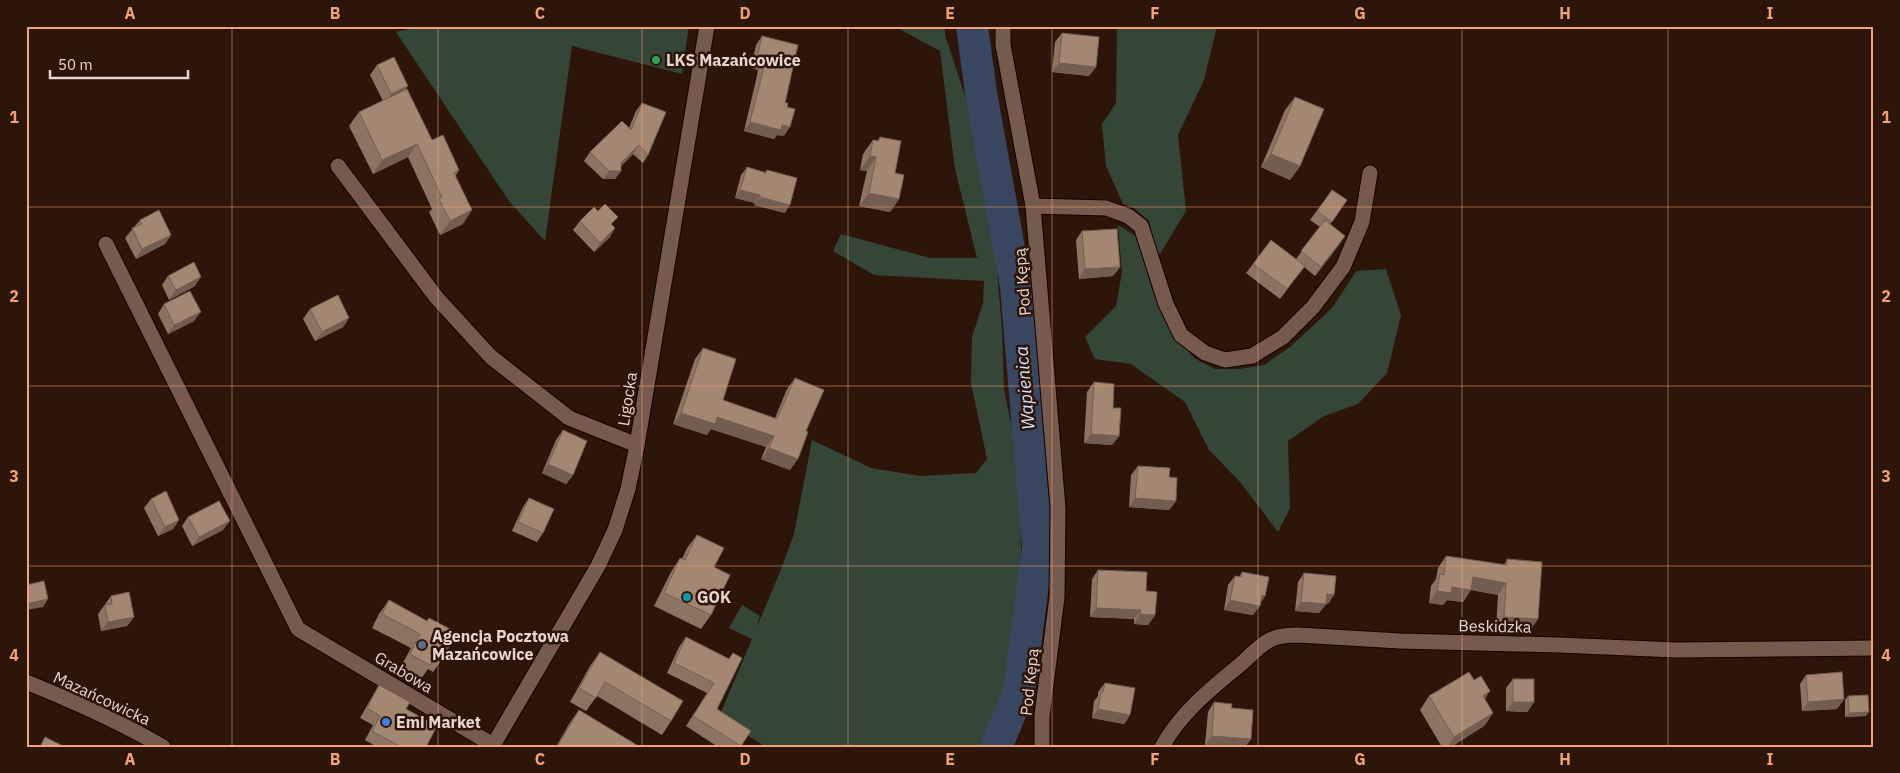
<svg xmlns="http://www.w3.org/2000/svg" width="1900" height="773" font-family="'IBM Plex Sans',sans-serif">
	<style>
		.green { fill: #354638 }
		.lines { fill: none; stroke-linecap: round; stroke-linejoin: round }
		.river { stroke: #39465f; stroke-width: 32 }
		.minor-casing { stroke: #130200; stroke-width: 17 }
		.minor { stroke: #775a4e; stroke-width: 15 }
		.wall { fill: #8c7462 }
		.shaded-wall { fill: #725e50 }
		.building { fill: #a38772; stroke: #725e50 }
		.grid { fill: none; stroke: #f0a27a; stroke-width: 1; stroke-opacity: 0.55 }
		.leisure-dot { fill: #2e9e5b; stroke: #2d150a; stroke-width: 2 }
		.culture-dot { fill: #0f9aa8; stroke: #2d150a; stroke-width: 2 }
		.service-dot { fill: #5c6f8a; stroke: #2d150a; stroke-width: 2 }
		.shop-dot { fill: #3f7fe0; stroke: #2d150a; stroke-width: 2 }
		.labels { text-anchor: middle; stroke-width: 5; stroke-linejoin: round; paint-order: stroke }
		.poi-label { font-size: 16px; font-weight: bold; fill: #e7d6cf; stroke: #2d150a; text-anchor: start }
		.street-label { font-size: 16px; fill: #e7d6cf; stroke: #2d150a }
		.water-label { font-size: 18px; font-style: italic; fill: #d0e0fe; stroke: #2d150a }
		.neatline { fill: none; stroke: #f0a27a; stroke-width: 2 }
		.grid-label { font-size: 16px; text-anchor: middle; font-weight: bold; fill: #f0a27a }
	</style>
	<rect width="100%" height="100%" fill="#2d150a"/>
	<g class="green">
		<path d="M423,26H689L682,74L572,46L545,241L509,201L396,32Z"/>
		<path d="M894,26H945V35L967,102L995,250L1002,327L1004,389L1020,467L1021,554L1013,660L985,747H766L719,717L752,639L729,628L742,605L760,616L756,629L780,572L794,534L812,440L871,468L920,476L976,473L987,459L971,383L972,337L983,303L984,281L874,275L833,251L841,234L930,258H977L955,169L940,51Z"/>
		<path d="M1117,26H1217L1204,80L1178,135L1186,211L1158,257L1149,221L1134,208L1123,204L1106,166L1102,124L1116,103Z"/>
		<path d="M1118,225L1136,236L1155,298L1174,334L1194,358L1215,369H1239L1264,365L1290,347L1333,307L1356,271L1386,269L1401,315L1387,373L1358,404L1324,416L1288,441L1290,508L1278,532L1241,483L1209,450L1185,402L1131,364L1095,359L1085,337L1116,306L1122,272Z"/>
	</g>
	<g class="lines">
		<path class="river" d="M972,26L981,93L1016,287L1038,547L1019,692L996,747"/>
		<defs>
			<g id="minor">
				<path d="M1003,26V45L1033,206L1058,508L1057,597L1042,716V747"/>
				<path d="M338,166L436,297L491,357L569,418L637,445"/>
				<path d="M1033,206L1106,208L1128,216L1141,226L1166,304L1181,335L1205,353L1225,360L1252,356L1283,337L1313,307L1343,267L1362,222L1370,173"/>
				<path d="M106,244L298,629L493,745"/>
				<path d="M26,682C73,701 119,721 163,747"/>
				<path d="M492,747L598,566L615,530L628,489L637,445L707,26"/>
				<path d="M1162,747C1180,713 1212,688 1241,664C1250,656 1258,647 1268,641C1276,636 1288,635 1298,635L1400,641L1559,645L1676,650L1874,648"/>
			</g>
		</defs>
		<use href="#minor" class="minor-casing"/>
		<use href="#minor" class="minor"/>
	</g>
	<g class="wall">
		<path d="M1062,33L1096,67L1089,76L1052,72L1055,42Z"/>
		<path d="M762,36L785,103L784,136L777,135L774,139L744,131L756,80L758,70L751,68L756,45Z"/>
		<path d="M377,65L408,86L405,90L432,140L459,170L456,175L463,224L440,235L429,212L432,209L408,157L373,174L349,126L359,112L383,101L370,75Z"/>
		<path d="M1295,97L1300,166L1290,180L1261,167L1285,110Z"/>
		<path d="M642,103L648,155L643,163L633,154L621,166V171L615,179H603L584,161L590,152L629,128L636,111Z"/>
		<path d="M880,137L895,173L899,199L890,212L859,206L867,171L860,170L863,154L873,140L877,141Z"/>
		<path d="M747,167L765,172L767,170L785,213L754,205L755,203L735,198L741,175Z"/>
		<path d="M1332,190L1347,200L1330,224L1339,245L1315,276L1304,267L1280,299L1246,273L1253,264L1296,259L1320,227L1310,220Z"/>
		<path d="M140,220L171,235L165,244L136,259L125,238Z"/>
		<path d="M580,221L612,225L615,228L609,238L594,252L573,230Z"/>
		<path d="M1082,231L1120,267L1113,276L1079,279L1076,240Z"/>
		<path d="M168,276L195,286L169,300L162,285Z"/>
		<path d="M164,304L194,321L168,334L158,314Z"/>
		<path d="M310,309L349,318L343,327L315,341L303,319Z"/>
		<path d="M703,348L723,400L775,418L787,389L795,378L790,470L761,459L766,447L711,429L707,435L673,424L695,359Z"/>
		<path d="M1094,382L1113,408L1119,436L1112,445L1084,443L1087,392Z"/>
		<path d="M563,430L573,475L566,484L542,473L556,440Z"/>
		<path d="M1138,466L1169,477L1176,501L1169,510L1129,507L1131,475Z"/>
		<path d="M529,498L543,533L537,542L512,531L523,507Z"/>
		<path d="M151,499L179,520L173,529L158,536L144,508Z"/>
		<path d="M188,517L223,530L192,546L182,526Z"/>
		<path d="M697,535L714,567L711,615L701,629L654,606L671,572L680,558L682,559L687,548Z"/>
		<path d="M1446,556L1504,565L1507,559L1530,631L1496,629L1498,595L1471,590L1463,602L1447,600L1443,605L1429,603L1431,586L1436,579L1438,568Z"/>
		<path d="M1098,570L1146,591L1155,615L1148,625L1134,624V619L1090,617L1092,579Z"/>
		<path d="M1242,572L1265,596L1253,615L1224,610L1228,585L1235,576L1239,577Z"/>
		<path d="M1304,573L1328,604H1326L1319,613L1295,611L1298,582Z"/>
		<path d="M111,596L134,617L127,626L101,631L98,614Z"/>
		<path d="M389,600L444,639L443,658L433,672L428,669L421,679L400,668L411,648L372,628L379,614Z"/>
		<path d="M686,637L729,659L717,709L741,747H718L686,726L707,693L667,673L679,647Z"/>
		<path d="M600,652L671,721L662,735L597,696L586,711L570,702L590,666Z"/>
		<path d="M1806,675L1844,699L1837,709L1802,711L1800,684Z"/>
		<path d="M1513,679L1534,702L1527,712L1506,711V688Z"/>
		<path d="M1105,683L1130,715L1124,724L1092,718L1094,701L1098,696V692Z"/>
		<path d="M379,685L406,709L426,747H377L365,740L373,725L360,718L373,695Z"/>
		<path d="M1429,696L1485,699L1493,713L1484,726L1451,747H1442L1420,710Z"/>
		<path d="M1848,696L1866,716L1845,717V700Z"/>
		<path d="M1214,702L1231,708L1251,739L1245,747H1224L1205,745L1208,712Z"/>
		<path d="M579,710L640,747H556L569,724Z"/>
	</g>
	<g class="shaded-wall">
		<path d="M757,59L764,61L758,70L751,68Z"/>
		<path d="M1059,63L1096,67L1089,76L1052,72Z"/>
		<path d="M408,86L401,95L384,104L391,94Z"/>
		<path d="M750,122L782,125L790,127L784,136L777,135L774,139L744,131Z"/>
		<path d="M417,144L408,157L373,174L382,160Z"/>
		<path d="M639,145L633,154L616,171H621L615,179H603L609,171L621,163Z"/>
		<path d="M1271,154L1300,166L1290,180L1261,167Z"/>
		<path d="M870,156L876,157L867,171L860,170Z"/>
		<path d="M740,190L760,195L755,203L735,198Z"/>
		<path d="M869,193L899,199L890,212L859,206Z"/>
		<path d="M760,197L790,205L785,213L754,205Z"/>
		<path d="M472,210L463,224L440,235L450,221Z"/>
		<path d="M615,228L609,238L594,252L600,243Z"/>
		<path d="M171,235L165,244L136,259L142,249Z"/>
		<path d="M1345,236L1339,245L1315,276L1321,267Z"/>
		<path d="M1120,267L1113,276L1079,279L1085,269Z"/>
		<path d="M201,277L195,286L169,300L176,290Z"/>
		<path d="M201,312L194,321L168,334L174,325Z"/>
		<path d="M349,318L343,327L315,341L322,332Z"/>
		<path d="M681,413L717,417L774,436L766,447L711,429L707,435L673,424Z"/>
		<path d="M1091,434L1119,436L1112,445L1084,443Z"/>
		<path d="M769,448L798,459L790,470L761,459Z"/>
		<path d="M548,464L573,475L566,484L542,473Z"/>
		<path d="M1135,498L1176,501L1169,510L1129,507Z"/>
		<path d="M179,520L173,529L158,536L165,527Z"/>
		<path d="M230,521L223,530L192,546L199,537Z"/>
		<path d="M1473,577L1506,583L1498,595L1471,590L1463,602L1447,600L1443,605L1429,603L1437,591L1452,587Z"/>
		<path d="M1327,594L1334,595L1328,604L1320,603Z"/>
		<path d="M1262,595L1265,596L1259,605Z"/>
		<path d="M48,599L43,607L26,610V604Z"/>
		<path d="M1230,600L1260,606L1253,615L1224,610Z"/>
		<path d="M1301,602L1326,604L1319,613L1295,611Z"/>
		<path d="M1096,608L1141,610L1134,619L1090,617Z"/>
		<path d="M1140,614L1155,615L1148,625L1134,624Z"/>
		<path d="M134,617L127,626L101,631L108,622Z"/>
		<path d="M1504,617L1538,619L1530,631L1496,629Z"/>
		<path d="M1490,691L1481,705L1483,696Z"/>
		<path d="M1844,699L1837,709L1802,711L1808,702Z"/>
		<path d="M1513,702H1534L1527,712L1506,711Z"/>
		<path d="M1098,709L1130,715L1124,724L1092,718Z"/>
		<path d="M1869,712L1866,716L1845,717L1849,713Z"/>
		<path d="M1493,713L1484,726L1451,747H1447L1454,737Z"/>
		<path d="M1212,736L1251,739L1245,747H1224L1205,745Z"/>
	</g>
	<g class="building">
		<path d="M1062,33L1099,37L1096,67L1059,63Z"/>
		<path d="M762,36L798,45L785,103H788L787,107L795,109L790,127L782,125L781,130L750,122L763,71L764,61L757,59Z"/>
		<path d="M394,57L408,86L391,94L377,65Z"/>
		<path d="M407,89L432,140L443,135L459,170L454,173L472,210L450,221L439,199L442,197L417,144L382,160L359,112Z"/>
		<path d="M1295,97L1324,109L1300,166L1271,154Z"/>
		<path d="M642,103L666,112L648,155L639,145L621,163V171H609L590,152L622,121L631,130Z"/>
		<path d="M880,137L901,141L895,173L904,175L899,199L869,193L876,157L870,156L873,140L879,141Z"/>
		<path d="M747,167L766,173L767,170L797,178L790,205L760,197V195L740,190Z"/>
		<path d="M1332,190L1347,200L1332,222L1317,211Z"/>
		<path d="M605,204L618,217L611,224L615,228L600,243L580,221L594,207L598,211Z"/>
		<path d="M159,210L171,235L142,249L132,228L142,224L140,220Z"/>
		<path d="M1325,220L1345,236L1321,267L1301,251Z"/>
		<path d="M1117,229L1120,267L1085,269L1082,231Z"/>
		<path d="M1271,240L1305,266L1287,289L1253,264Z"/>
		<path d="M194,262L201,277L176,290L168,276Z"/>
		<path d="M190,291L201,312L174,325L164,304Z"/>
		<path d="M338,295L349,318L322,332L310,309Z"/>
		<path d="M703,348L736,359L723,400L777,419L795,378L824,390L806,431L808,432L798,459L769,448L774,436L717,417L715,424L681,413Z"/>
		<path d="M1094,382L1114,384L1113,408H1121L1119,436L1091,434Z"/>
		<path d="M563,430L587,441L573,475L548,464Z"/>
		<path d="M1138,466L1170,468L1169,477L1177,478L1176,501L1135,498Z"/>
		<path d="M166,491L179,520L165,527L151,499Z"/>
		<path d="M529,498L554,509L543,533L518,522Z"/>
		<path d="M219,501L230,521L199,537L188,517Z"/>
		<path d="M697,535L724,548L714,567L730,575L711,615L664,593L680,558L685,560Z"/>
		<path d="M1446,556L1507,565V559L1542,562L1538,619L1504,617L1506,583L1473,577L1471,590L1452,587L1451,593L1437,591L1440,574L1444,575Z"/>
		<path d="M1098,570L1147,572L1146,591L1157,592L1155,615L1140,614L1141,610L1096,608Z"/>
		<path d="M1242,572L1269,577L1265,596L1262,595L1260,606L1230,600L1235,576L1241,577Z"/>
		<path d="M1304,573L1336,576L1334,595L1327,594L1326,604L1301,602Z"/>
		<path d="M44,581L48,599L26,604V585Z"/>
		<path d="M129,592L134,617L108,622L105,605L112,604L111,596Z"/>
		<path d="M389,600L427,621L429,618L450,629L444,639L451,643L443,658L436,655L430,665L410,654L420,634L382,614Z"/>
		<path d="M686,637L729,659L733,653L742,658L717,709L751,731L741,746L693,716L714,683L674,663Z"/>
		<path d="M600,652L683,701L671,721L605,682L596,698L579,688Z"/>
		<path d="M1469,672L1474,680L1481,676L1490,691L1483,696L1493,713L1454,737L1429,696Z"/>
		<path d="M1842,672L1844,699L1808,702L1806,675Z"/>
		<rect x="1513" y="679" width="21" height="23"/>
		<path d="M1105,683L1135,688L1130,715L1098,709L1101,692H1103Z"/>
		<path d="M379,685L410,702L406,709L437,726L426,747H401L372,731L380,716L367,708Z"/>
		<path d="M1868,695L1869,712L1849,713L1848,696Z"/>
		<path d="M1214,702L1232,704L1231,708L1253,710L1251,739L1212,736Z"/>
		<path d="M579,710L640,747H557Z"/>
		<path d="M45,737L65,747H40Z"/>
	</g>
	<path class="grid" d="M232,26V747M438,26V747M642,26V747M848,26V747M1052,26V747M1258,26V747M1462,26V747M1668,26V747M26,207H1874M26,386H1874M26,566H1874"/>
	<circle class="leisure-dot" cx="656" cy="60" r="5"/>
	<circle class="culture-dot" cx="687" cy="597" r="5"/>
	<circle class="service-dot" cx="422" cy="645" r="5"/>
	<circle class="shop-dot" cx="386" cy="722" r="5"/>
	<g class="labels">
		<g class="poi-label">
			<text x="666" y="66">LKS Mazańcowice</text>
			<text x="697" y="603">GOK</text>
			<text x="432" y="642">Agencja Pocztowa<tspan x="432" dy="18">Mazańcowice</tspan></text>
			<text x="396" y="728">Emi Market</text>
		</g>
		<g class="street-label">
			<text transform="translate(1022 282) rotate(-95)" y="6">Pod Kępą</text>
			<text transform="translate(627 399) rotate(-81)" y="6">Ligocka</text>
			<text transform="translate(1495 626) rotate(1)" y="6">Beskidzka</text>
			<text transform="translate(404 672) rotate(31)" y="6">Grabowa</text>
			<text transform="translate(1029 682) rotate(-84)" y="6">Pod Kępą</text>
			<text transform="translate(102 698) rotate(25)" y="6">Mazańcowicka</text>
		</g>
		<g class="water-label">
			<text transform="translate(1025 388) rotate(-95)" y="6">Wapienica</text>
		</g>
	</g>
	<rect width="1900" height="773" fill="none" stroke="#2d150a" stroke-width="55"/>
	<path d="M50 70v8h138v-8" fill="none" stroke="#e7d6cf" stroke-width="2.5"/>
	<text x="58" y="70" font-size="15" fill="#e7d6cf" stroke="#2d150a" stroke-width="4" paint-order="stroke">50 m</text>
	<rect x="28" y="28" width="1844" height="718" class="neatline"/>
	<g class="grid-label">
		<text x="130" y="19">A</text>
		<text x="335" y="19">B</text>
		<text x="540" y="19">C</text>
		<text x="745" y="19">D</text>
		<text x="950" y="19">E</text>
		<text x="1155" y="19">F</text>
		<text x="1360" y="19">G</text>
		<text x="1565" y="19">H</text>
		<text x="1770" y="19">I</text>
		<text x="14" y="123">1</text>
		<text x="1886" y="123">1</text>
		<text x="14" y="302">2</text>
		<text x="1886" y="302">2</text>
		<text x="14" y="482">3</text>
		<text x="1886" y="482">3</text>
		<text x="14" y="661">4</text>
		<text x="1886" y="661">4</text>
		<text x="130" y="765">A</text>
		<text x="335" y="765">B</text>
		<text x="540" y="765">C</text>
		<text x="745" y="765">D</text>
		<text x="950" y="765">E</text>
		<text x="1155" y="765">F</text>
		<text x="1360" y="765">G</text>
		<text x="1565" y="765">H</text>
		<text x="1770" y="765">I</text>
	</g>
</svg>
